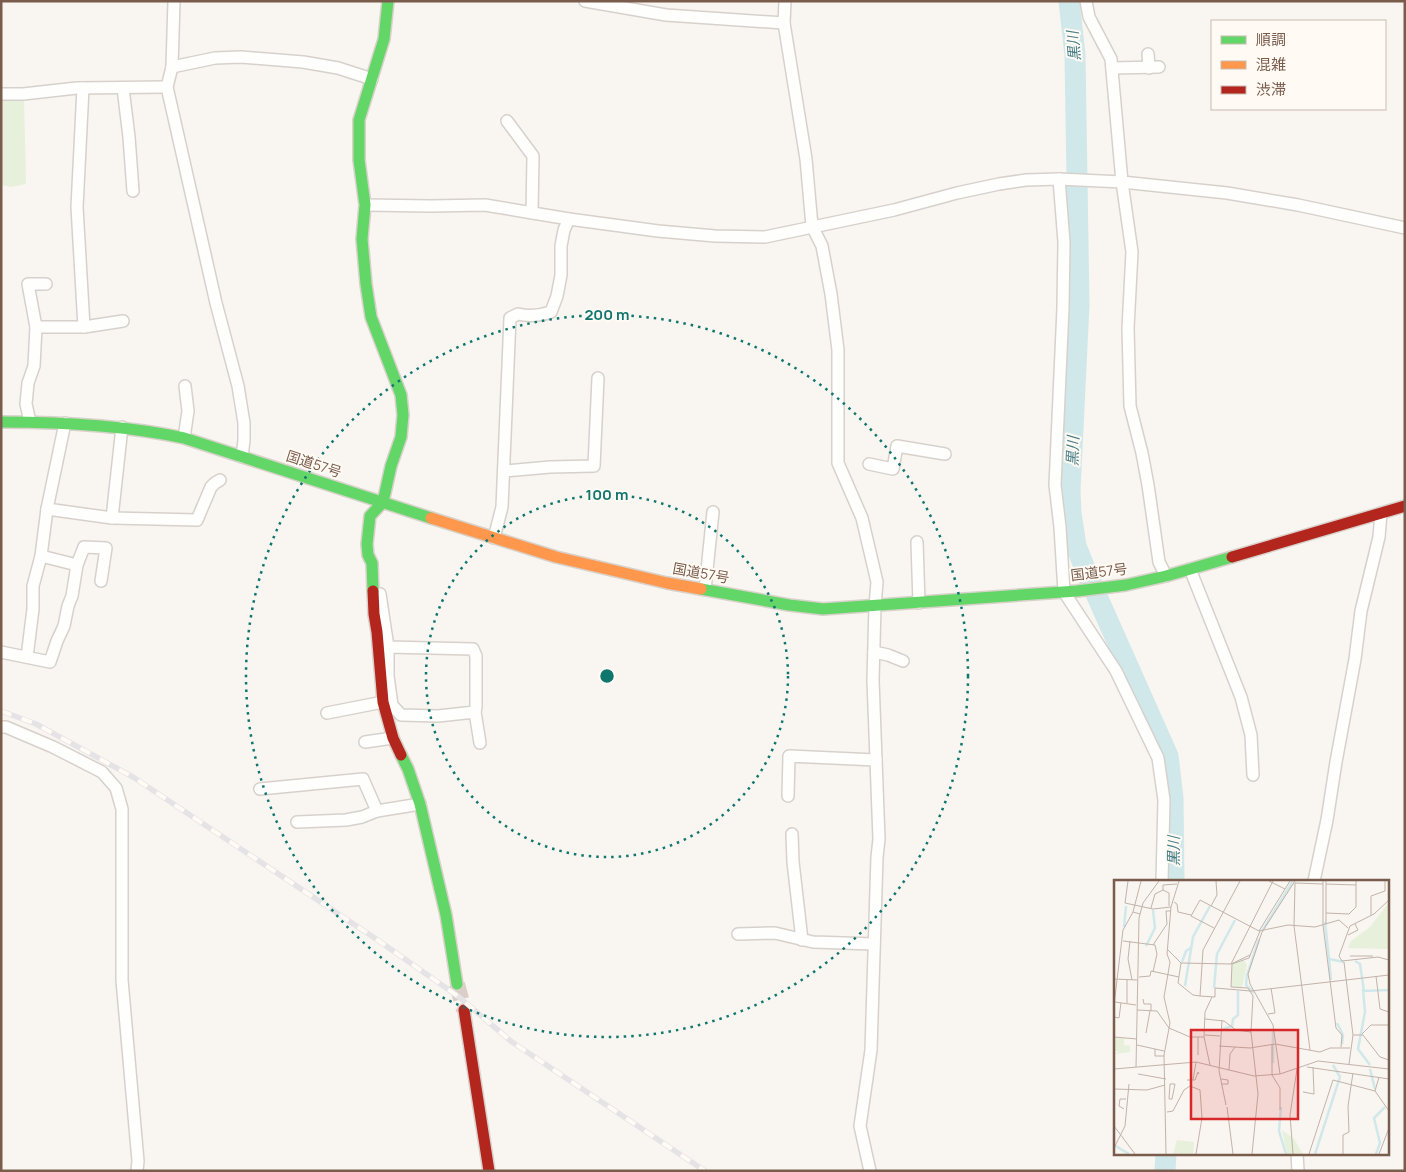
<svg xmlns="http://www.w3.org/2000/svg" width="1406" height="1172" font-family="Manrope,'Noto Sans JP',sans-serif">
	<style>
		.green { fill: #e7f0db }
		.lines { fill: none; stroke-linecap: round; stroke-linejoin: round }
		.river { stroke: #d0e8ea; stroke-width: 21 }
		.secondary-tunnel { stroke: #d9cfc7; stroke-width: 16; stroke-dasharray: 16 8; stroke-linecap: butt }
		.street-casing { stroke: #d7d1cb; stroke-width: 14 }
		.fast-casing { stroke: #d9d2cb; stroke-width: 14 }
		.slow-casing { stroke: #d9d2cb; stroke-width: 14 }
		.jam-casing { stroke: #d9d2cb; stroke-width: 14 }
		.street { stroke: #fefefd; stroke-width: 11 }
		.fast { stroke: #63d668; stroke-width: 11 }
		.slow { stroke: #ff974d; stroke-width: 11 }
		.jam { stroke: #b3261e; stroke-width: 11 }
		.rail-casing { stroke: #e6e3e7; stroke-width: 5.5 }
		.rail { stroke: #fffaf3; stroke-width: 4; stroke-dasharray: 11; stroke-linecap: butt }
		.ring { fill: none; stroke: #0f766e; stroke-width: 2.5; stroke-dasharray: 2.5 5 }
		.labels { text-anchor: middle; stroke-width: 4; stroke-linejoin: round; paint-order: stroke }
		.street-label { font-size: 14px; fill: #7a5c4d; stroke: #fffaf3 }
		.water-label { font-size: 15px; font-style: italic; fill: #437c86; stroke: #fffaf3 }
		.inset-river { fill: none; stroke: #d0e8ea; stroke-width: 2.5 }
		.inset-road { fill: none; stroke: #c2b3aa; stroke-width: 1 }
		.view { fill: #d62828; fill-opacity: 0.15; stroke: #d62828; stroke-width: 2.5 }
		.inset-edge { fill: none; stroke: #7a5c4d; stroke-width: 2.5 }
		.centre { fill: #0f766e; stroke: #fffaf3; stroke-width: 2.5 }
		.ring-label { font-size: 15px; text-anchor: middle; font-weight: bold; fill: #0f766e; stroke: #fffaf3; stroke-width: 4; stroke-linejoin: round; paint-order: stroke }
	</style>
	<rect width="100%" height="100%" fill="#f9f5f0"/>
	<path class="green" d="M1,98L24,99L26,184L11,187L1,185Z"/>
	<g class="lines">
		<g class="river">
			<path d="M1069,1L1075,55L1079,305L1070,490L1071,513L1076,546L1088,576L1168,756L1173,798L1174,881"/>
			<path d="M1165,1171L1166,1153"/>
		</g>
		<path class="secondary-tunnel" d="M457,984L464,1010"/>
		<defs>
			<g id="street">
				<path d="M174,1L172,67L167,87L216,303L238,386L244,423V440L242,457"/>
				<path d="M585,1L666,15L784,23"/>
				<path d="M785,1L784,23L806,159L812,226L822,246L831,294L838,350V463L862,518L877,582L875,606L873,680L879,839L877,857L871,1050L860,1126L870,1171"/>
				<path d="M1086,1L1089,17L1111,59L1122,182L1132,252L1128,328L1130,406L1142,453L1148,485L1159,562L1166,576"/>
				<path d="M1148,54L1149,68"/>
				<path d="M172,67L215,58L241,57L303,62L338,68L372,79"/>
				<path d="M1112,68L1159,67"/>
				<path d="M83,88L77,207L84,327"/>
				<path d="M123,88L129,137L133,191"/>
				<path d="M1,94H23L77,88L167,87"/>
				<path d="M507,121L533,156L532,213"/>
				<path d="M1059,179L1064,242L1063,308L1055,485L1060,527L1064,592L1116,671L1158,758L1164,800L1162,881"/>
				<path d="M365,205L431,206L485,205L569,219L658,231L715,236L765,237L894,210L957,193L999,184L1026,180L1059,179L1122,182L1227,193L1298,205L1405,228"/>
				<path d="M46,284H28L36,327H84L123,321"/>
				<path d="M30,422L26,404L28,383L34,366L36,327"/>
				<path d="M184,438L188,411L185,386"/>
				<path d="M869,464L893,469L897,446L945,454"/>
				<path d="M504,471L550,467L594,466L598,378"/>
				<path d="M47,509L112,518L122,427"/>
				<path d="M112,518L197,520L211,487L215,483L220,480"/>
				<path d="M494,538L502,507L510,318L518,314C530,317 539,316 551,312L557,296L561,275V246L564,230L569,219"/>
				<path d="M917,542L919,603"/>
				<path d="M41,556L77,565"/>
				<path d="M1190,569L1241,697L1251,735L1253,775"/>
				<path d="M705,589L713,512"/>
				<path d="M380,594L388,647V676L392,705L401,715L438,716L475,712L476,707V656L473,649L388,647"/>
				<path d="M1,652L50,662L57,641L64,626L68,606L72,596L77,565L84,547L106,548L101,581"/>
				<path d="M874,652L888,655L903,661"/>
				<path d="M27,657L33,609V586L41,556L47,509L65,423"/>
				<path d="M475,712L480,743"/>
				<path d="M327,713L383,702"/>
				<path d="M1,727H6L53,747L102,772L116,788L122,809V980L138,1161L137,1171"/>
				<path d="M365,742L393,738"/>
				<path d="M260,789L363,779L377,811L420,804"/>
				<path d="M788,796L789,756L876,760"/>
				<path d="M297,822L346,820L362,817L377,811"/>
				<path d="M792,834L793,862L802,940"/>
				<path d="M1314,881L1327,820L1336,762L1355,659L1361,611L1379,537L1381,513"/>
				<path d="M738,934L775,933L813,942L874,944"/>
				<path d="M1297,1153L1298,1171"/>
			</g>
			<g id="fast">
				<path d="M1,422C63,422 123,425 184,438L431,518"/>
				<path d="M701,589L789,605L823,609L1077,591L1126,585L1166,576L1232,557"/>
				<path d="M373,591L372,563L368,555L367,544L370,516L383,502L391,466L401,437L403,415L401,395L371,317L366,284L362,239L365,205L359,160V120L384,39L388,1"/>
				<path d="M401,755L408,769L420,804L446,915L457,984"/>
			</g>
			<path id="slow" d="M431,518L556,557L667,583L701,589"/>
			<g id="jam">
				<path d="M1232,557L1405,506"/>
				<path d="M373,591L374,614L377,632L383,702L393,738L401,755"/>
				<path d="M464,1010L489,1171"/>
			</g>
		</defs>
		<use href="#street" class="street-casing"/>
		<use href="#fast" class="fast-casing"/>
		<use href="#slow" class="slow-casing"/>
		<use href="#jam" class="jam-casing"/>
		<use href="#street" class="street"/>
		<use href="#fast" class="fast"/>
		<use href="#slow" class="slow"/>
		<use href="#jam" class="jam"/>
		<defs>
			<path id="rail" d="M1,711L36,724L133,777L379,941L459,997L512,1042L705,1171"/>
		</defs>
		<use href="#rail" class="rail-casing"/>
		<use href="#rail" class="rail"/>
	</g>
	<g class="ring">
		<circle cx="607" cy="676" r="181"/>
		<circle cx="607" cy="676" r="361"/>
	</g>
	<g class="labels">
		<g class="street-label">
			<text transform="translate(314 464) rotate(18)" y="5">国道57号</text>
			<text transform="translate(1099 572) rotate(-7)" y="5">国道57号</text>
			<text transform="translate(701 573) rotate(10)" y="5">国道57号</text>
		</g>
		<g class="water-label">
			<text transform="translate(1074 46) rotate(-95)" y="5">黒川</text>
			<text transform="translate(1073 451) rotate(-88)" y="5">黒川</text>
			<text transform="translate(1174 851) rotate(-90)" y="5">黒川</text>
		</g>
	</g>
	<g transform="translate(1114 880)">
		<rect width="275" height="275" fill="#f9f5f0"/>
		<path d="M275,22V69L234,68L237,61L256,47ZM130,80L133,85L128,107H117L118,84ZM2,157L10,159V165L16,166V172L0,174L5,171H0ZM168,250L180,259L189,274H173ZM63,260L80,262L79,274H59Z" fill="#e7f0db"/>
		<path class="inset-river" d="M211,42L215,79L230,82M10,47L12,26M148,51L179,1M32,66L41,48L39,30M215,79L217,100M241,81L246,84L250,111L275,110M68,82L72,71L78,67M71,106L79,57L96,26M100,108L103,74L121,40M249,109L251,132L244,169L256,185M140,113L132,105L133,95L145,59M223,143L229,155L228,164M109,149L118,146L119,139L124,135V111M159,151V183M256,189L261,209M167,227L165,251L172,274M0,265L15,274M201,274L226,197L219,185M262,274L266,263L260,238L271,227"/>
		<path class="inset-road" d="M14,1L11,23L39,29L57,27M155,1L171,9M209,1V45L222,148L228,155L227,167M181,3L180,46L196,170M181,3L209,4M212,4L242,5M49,10L55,13V26M275,20L260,34L236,46L225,76L228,81L264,77L275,80M60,22L63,24L64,32L77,35M97,26L103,15L102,1M37,28L41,14L49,10V5L63,4M212,33L235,34L242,27V1M26,34L19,32L27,1M257,35V16L271,11V1M212,44V1M100,48L77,36L86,20L145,51L174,45L201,47L225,40L234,48M145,51L176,1M234,55L244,50L241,44M9,61L41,65L43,74L39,92M16,61L14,79L18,100M39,65L53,44L52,31H57M54,70L67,83L64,103L79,115L86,116L101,117V108L137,111L275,95M236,76H259M230,82L239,155L235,184M67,83L117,84L136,75M117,84L159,1M262,96L266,129L275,132M25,97L36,96L37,91L65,97M0,99L23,100M86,116L89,70L126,1M29,119L30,124H37V131M1,122L22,125M13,123V100M0,125L9,50L19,32M23,130L43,131L55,148L76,157H90M154,134L161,133L157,108M0,137L5,138L7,123M91,139L110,141L122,150L137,152M108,140L105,191L112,225M32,153L36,131M248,154L257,145H275M91,155L106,156M239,155H249L266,177L275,180M0,157L23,159M84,157V175M158,164V195L166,208V230M23,165L50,171M105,166L136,168L161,164L206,172L216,168H236M41,169V176H50M96,185L90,157L91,132L98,117M22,187L25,38L29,23L45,1M193,187L275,199M0,189L82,182L140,196L166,194L204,181L275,189M115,190L116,174L121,167M24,194L52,199M166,194L159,145L136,104L134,94L148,52L181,1M107,199L114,200V204H108M73,200H81L84,192L85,194M79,200L82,182M56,204H61L58,219H55ZM0,209L33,210L51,205M261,211L275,231M189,212L200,214L199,187M113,227L119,274M10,229L5,226L6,219H12M53,232L59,231L70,210L76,206L86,210L88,238L82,274M0,246L21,274M0,268L11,246L15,204M52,274L50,175L56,143L50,117L56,82L53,74L57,27L65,1M138,274L144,214L137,152L139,116L134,108L117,107L118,84L135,78L146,51M179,274L176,235L183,189M195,274L219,200L261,211L265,197M229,274V255L235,252L234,226L239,193M265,274L275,248"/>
		<path class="view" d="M77,150H184V239H77Z"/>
		<rect width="275" height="275" class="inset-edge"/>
	</g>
	<circle cx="607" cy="676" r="8" class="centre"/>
	<g class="ring-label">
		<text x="607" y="320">200 m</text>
		<text x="607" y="500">100 m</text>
	</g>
	<rect width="1406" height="1172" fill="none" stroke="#7a5c4d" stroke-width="5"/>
	<rect x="1211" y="20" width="175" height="90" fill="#fffaf3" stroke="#cabbb1"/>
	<rect x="1221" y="36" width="25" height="8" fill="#63d668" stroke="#cabbb1"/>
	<text x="1256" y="45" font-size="15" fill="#7a5c4d">順調</text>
	<rect x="1221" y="61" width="25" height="8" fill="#ff974d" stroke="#cabbb1"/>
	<text x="1256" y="70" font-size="15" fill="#7a5c4d">混雑</text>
	<rect x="1221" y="86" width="25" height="8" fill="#b3261e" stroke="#cabbb1"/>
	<text x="1256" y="95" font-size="15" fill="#7a5c4d">渋滞</text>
</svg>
